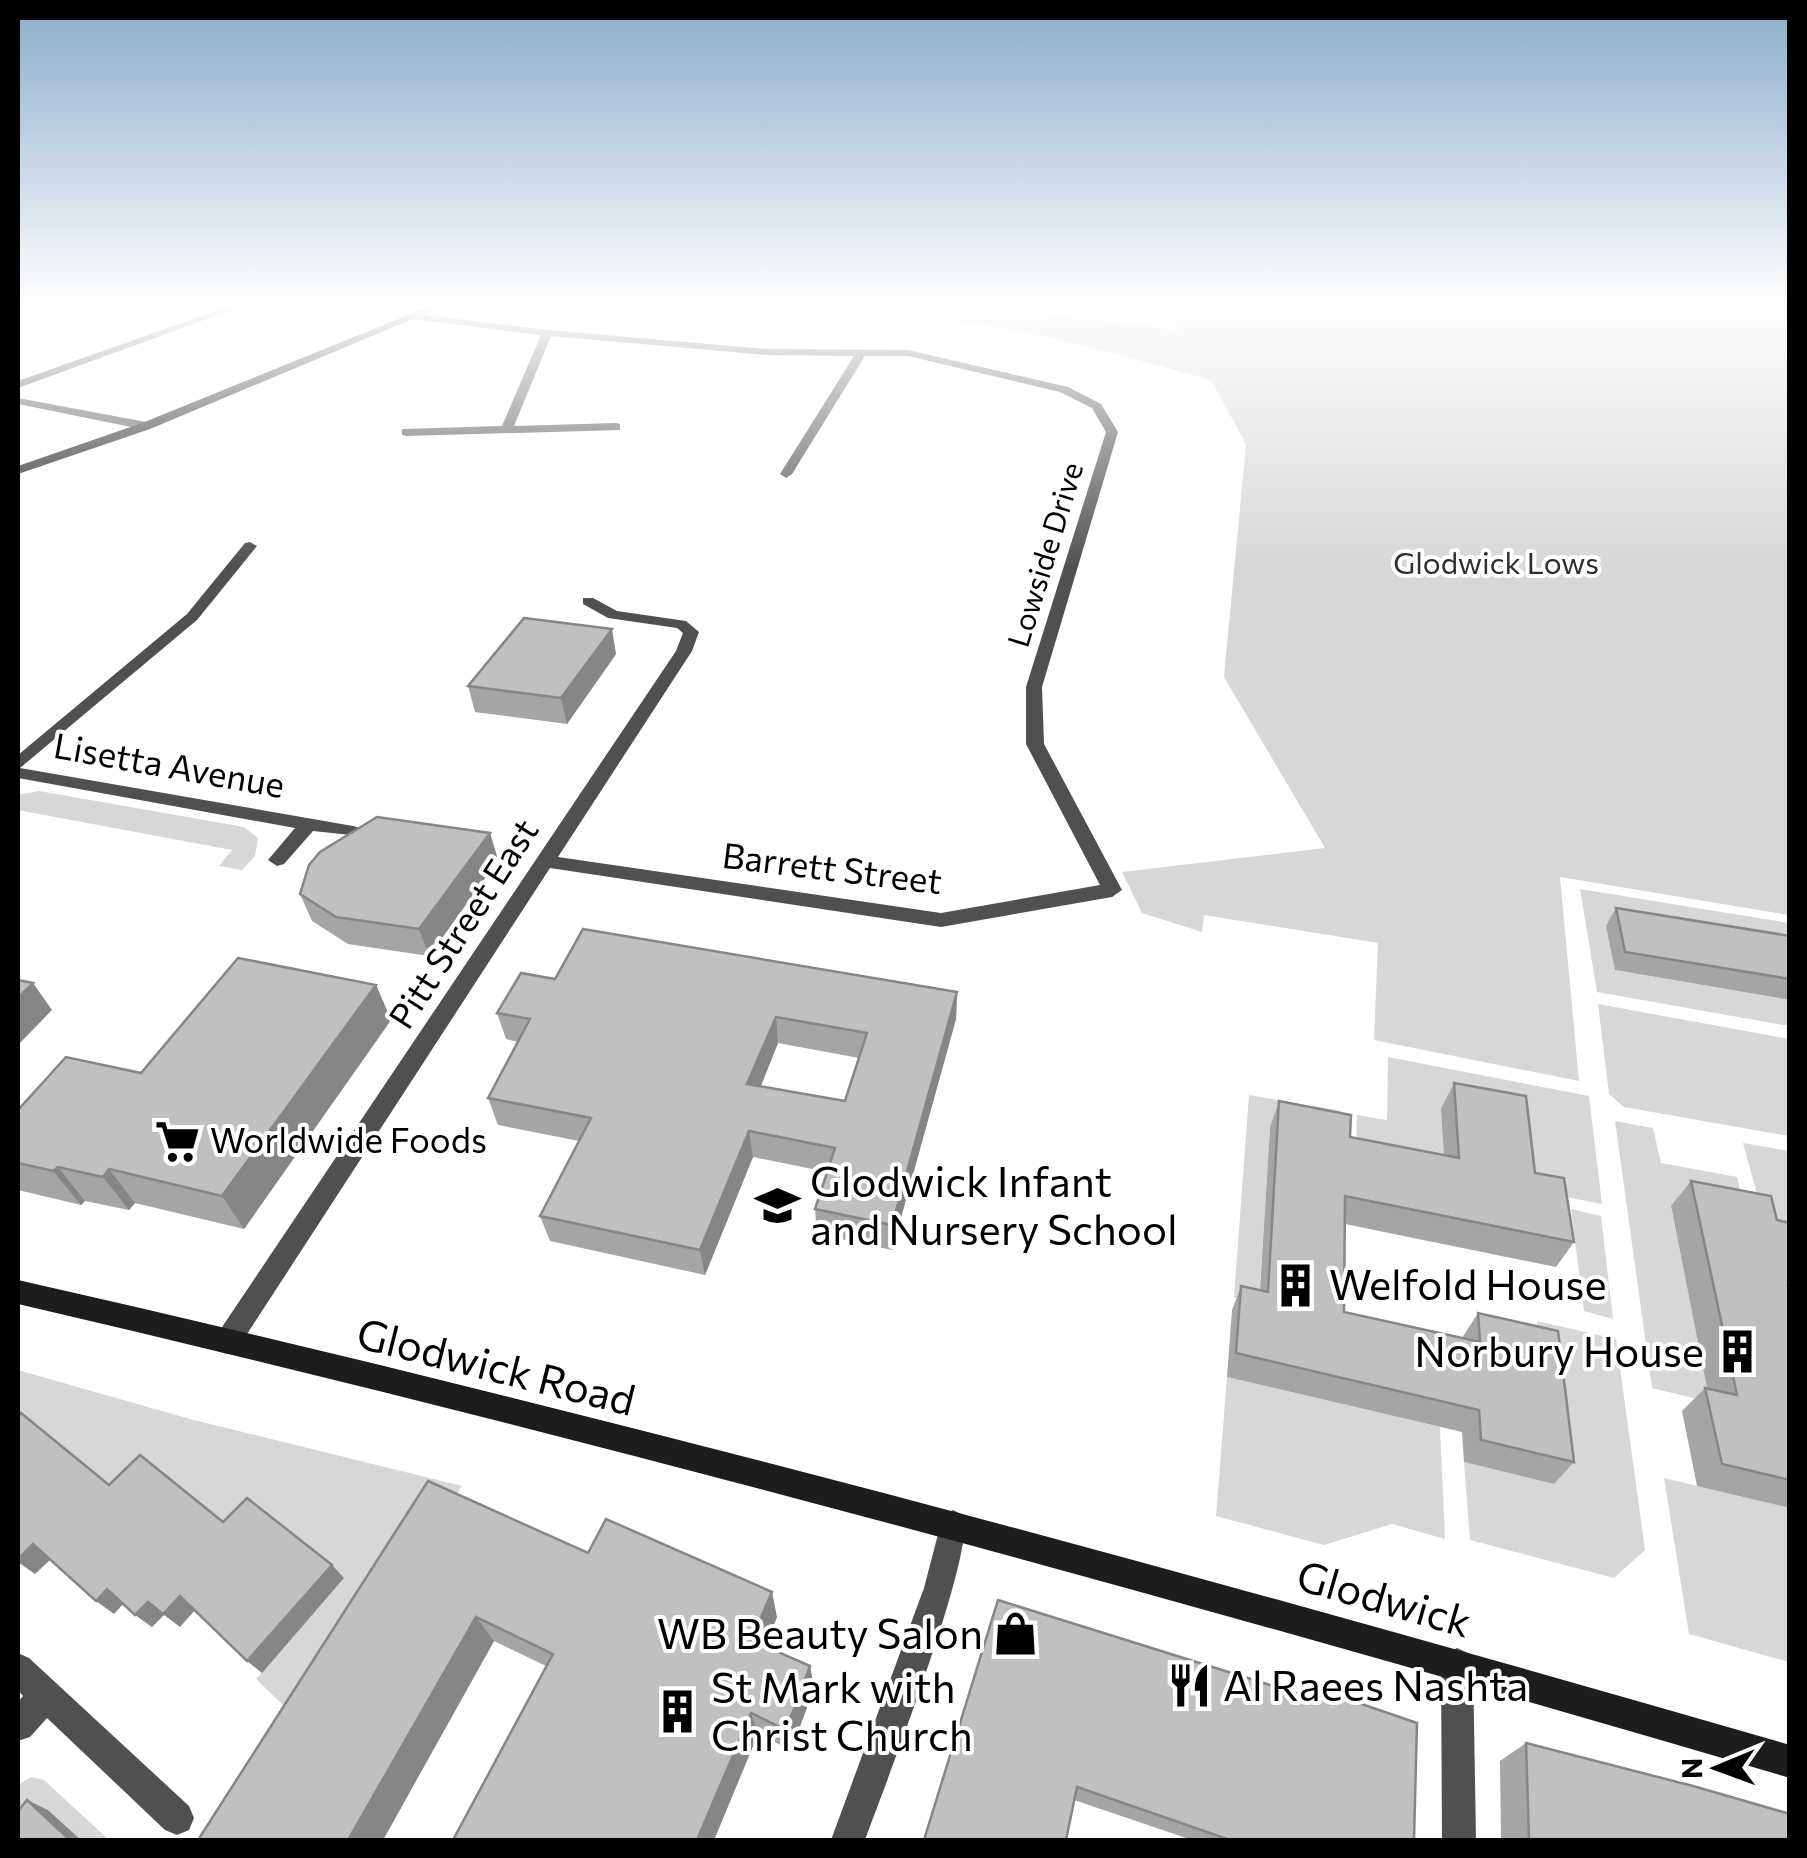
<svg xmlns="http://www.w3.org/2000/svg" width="1807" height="1858" font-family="Commissioner,sans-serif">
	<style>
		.green { fill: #d7d7d7 }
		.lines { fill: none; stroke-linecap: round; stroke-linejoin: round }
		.street { fill: #505050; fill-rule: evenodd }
		.secondary { fill: #1d1d1d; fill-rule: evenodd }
		.wall { fill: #a5a5a5; fill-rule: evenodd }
		.shaded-wall { fill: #868686 }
		.building { fill: #c0c0c0; stroke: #868686; stroke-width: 2.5; fill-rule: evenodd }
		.labels { text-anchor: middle; stroke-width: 8; stroke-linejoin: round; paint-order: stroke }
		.far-street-label { font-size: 30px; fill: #000; stroke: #fff }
		.far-park-label { font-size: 30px; fill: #2e2e2e; stroke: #fff }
		.street-label { font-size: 35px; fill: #000; stroke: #fff }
		.poi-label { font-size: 35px; fill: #000; stroke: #fff; text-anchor: start }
		.near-poi-label { font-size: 42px; fill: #000; stroke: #fff; text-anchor: start }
		.near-street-label { font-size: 42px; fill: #000; stroke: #fff }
	</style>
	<rect width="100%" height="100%" fill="#fff"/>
	<g class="green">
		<path d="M939,307H993L1177,330L1178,307H1789V915L1560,877L1579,1081L1374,1040L1378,943L1204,915L1202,932L1142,913L1122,872L1325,848L1224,677L1246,444L1211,380C1107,351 1005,322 896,315Z"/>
		<path d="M39,791L244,827L258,838L255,856L242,870L219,866L232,850L18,810V795Z"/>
		<path d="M1580,889L1789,923V956L1615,970L1789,1000V1026L1597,992Z"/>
		<path d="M1598,1004L1789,1039V1136L1624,1107L1609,1094Z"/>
		<path d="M1388,1057L1589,1096L1602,1204L1356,1156L1357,1115L1387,1120Z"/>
		<path d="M1249,1095L1341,1111L1340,1141L1270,1128L1259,1302L1234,1297Z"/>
		<path d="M1615,1121L1653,1128L1661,1163L1737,1177L1748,1222L1671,1207L1710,1402L1652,1388Z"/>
		<path d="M1743,1143L1789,1151V1242L1769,1238Z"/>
		<path d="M1571,1209L1601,1216L1613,1319L1584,1311Z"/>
		<path d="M1537,1321L1616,1339L1645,1550L1614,1578L1470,1540L1464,1462L1553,1484Z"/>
		<path d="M18,1370L190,1419L462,1486L309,1730L256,1679L344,1578L238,1536L70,1554L18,1448Z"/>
		<path d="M1227,1377L1440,1427L1445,1539L1392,1524L1324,1545L1216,1516Z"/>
		<path d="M1664,1478L1789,1508V1662L1689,1634Z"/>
		<path d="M31,1777L44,1780L109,1840H81L48,1810L18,1840V1785Z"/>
	</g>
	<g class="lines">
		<g class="street">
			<path d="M227,307H240L18,388V381Z"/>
			<path d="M416,314L547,330L768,349L908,350L1068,387L1101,404L1118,432L1042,687L1044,744L1122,890L1112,897L941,927L550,868L236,1351L227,1354L218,1351L214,1342L218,1333L676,651L683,633L677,628L608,618L583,604V598H593L617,611L686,621L699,632L692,651L558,857L941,913L1100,885L1026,744V687L1106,432L1092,408L1060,392L908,356H865L792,474L786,478L780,474L854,356L768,355L551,336L514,426L616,423L620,424V430L406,436L402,435V429L502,426L541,335L412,319Z"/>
			<path d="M18,398L146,422L152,426L146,430L18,404Z"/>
			<path d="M250,542L257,546L197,620L20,768L353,826L360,828L362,832L360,836L313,831L284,864L277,866L268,860L295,828L18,778V755L187,614L245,543Z"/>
			<path d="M953,1510L963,1515C978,1549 883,1790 865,1840H831L924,1588L943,1515Z"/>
			<path d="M1457,1648L1468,1653L1473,1664L1476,1840H1442L1441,1664L1446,1653Z"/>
			<path d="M18,1653L29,1658L189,1806L194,1818L189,1830L177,1835L165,1830L47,1718L30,1737L18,1741V1702L23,1696L18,1690Z"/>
		</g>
		<g class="secondary">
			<path d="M428,307H441L150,429L18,474V466L142,423Z"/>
			<path d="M18,1280C614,1415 1203,1575 1790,1745V1778C1203,1605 614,1443 18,1304Z"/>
		</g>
	</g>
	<g class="wall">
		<path d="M616,654L567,724L475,712L468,686Z"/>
		<path d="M490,833L498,860L429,956L348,944L312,921L300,894Z"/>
		<path d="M1616,908L1790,936V1000L1615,970L1606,926Z"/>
		<path d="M555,979L957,992L956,1019L892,1250L817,1234L815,1209L827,1172L753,1157L705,1275L550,1241L540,1216L579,1141L498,1125L488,1098L518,1042L506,1039L497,1013ZM778,1043L859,1058L845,1101L761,1086Z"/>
		<path d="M376,985L391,1020L244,1229L135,1203L129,1210L85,1201L81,1205L18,1190V1110L141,1073Z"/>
		<path d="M1454,1083L1535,1173L1574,1242L1556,1267L1345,1224L1344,1312L1462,1338L1478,1313L1574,1462L1554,1484L1464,1462L1462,1432L1227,1377L1232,1310L1241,1286L1260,1290L1270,1127L1279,1101L1350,1137L1444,1155L1441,1109Z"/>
		<path d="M1691,1181L1777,1220L1790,1223V1508L1697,1486L1682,1411L1705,1388H1707L1671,1206Z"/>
		<path d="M428,1481L588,1553L777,1617L765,1646L810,1666L814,1689L791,1750L758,1734L714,1840H453L546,1666L494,1641L383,1840Z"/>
		<path d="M1306,1685L1414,1840H1192L1074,1800L924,1840L1299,1694Z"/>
		<path d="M1526,1743L1790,1840H1501L1500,1761Z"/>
	</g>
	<g class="shaded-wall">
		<path d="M612,629L616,654L567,724L561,698Z"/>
		<path d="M490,833L498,860L429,956L419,929Z"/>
		<path d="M33,983L52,1010L18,1045V998Z"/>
		<path d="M376,985L391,1020L244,1229L222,1196Z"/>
		<path d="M957,992L956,1019L892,1250V1225Z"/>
		<path d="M776,1017L778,1043L751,1110L747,1084Z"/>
		<path d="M749,1131L753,1157L705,1275L700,1250Z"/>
		<path d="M58,1167L85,1201L81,1205L53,1171Z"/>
		<path d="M109,1169L135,1203L129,1210L103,1177Z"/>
		<path d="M33,1544L52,1558L35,1574L18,1562V1559Z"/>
		<path d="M332,1565L344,1578L262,1673L247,1661Z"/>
		<path d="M107,1589L125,1602L114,1614L96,1601Z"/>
		<path d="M772,1592L777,1617L758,1663L751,1640Z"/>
		<path d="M180,1596L196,1609L180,1627L164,1615L152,1627L135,1615L148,1602Z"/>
		<path d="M476,1617L494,1641L383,1840H348Z"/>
		<path d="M810,1666L814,1689L791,1750L786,1730Z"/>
		<path d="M751,1713L758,1734L714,1840H697Z"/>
		<path d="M27,1800L48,1810L81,1840H70Z"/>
	</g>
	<g class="building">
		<path d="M524,618L612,629L561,698L468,686Z"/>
		<path d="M377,817L490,833L419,929L336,917L300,894L309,865L320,852Z"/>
		<path d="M1616,908L1790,936V979L1625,952Z"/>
		<path d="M583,929L957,992L892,1225L815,1209L835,1148L749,1131L700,1250L540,1216L591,1118L488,1098L530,1019L497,1013L521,973L555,979ZM776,1017L867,1033L845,1101L747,1084Z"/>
		<path d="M238,958L376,985L222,1196L109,1169L103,1177L58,1167L53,1171L18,1163V1110L66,1057L141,1073Z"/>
		<path d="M18,980L33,983L18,998Z"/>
		<path d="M1454,1083L1526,1096L1535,1173L1564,1178L1574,1242L1345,1196L1344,1312L1480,1342L1478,1313L1558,1331L1574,1462L1481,1440L1479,1410L1236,1353L1241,1286L1268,1292L1279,1101L1351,1115L1350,1137L1459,1158Z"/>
		<path d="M1691,1181L1771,1196L1777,1220L1790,1223V1286H1788L1790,1291V1480L1722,1464L1705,1388L1737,1395Z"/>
		<path d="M21,1413L109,1485L140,1455L223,1522L247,1498L332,1565L247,1661L180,1596L163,1614L148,1602L135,1615L107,1589L96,1601L33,1544L18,1559V1416Z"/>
		<path d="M428,1481L588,1553L606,1519L772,1592L751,1640L810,1666L786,1730L751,1713L697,1840H453L553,1654L476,1617L348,1840H198Z"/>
		<path d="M998,1600L1305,1696L1306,1685L1417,1723L1414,1840H1230L1077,1787L1066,1840H924Z"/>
		<path d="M1526,1743L1693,1786L1790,1814V1840H1529Z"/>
		<path d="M27,1800L70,1840H18V1811Z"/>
	</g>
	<linearGradient id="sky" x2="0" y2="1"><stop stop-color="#8aabca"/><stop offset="0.54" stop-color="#fff"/><stop offset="1" stop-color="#fff" stop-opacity="0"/></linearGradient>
	<rect width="1807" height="567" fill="url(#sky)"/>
	<defs>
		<symbol id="supermarket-bare" viewBox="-9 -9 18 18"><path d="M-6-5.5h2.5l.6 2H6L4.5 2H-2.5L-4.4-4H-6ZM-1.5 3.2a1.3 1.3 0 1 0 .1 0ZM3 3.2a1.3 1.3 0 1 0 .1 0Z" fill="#000" stroke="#fff" stroke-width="2.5" paint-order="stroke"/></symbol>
		<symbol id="school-bare" viewBox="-9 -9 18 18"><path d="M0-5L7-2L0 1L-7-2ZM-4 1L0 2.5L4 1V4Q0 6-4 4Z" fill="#000" stroke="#fff" stroke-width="2.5" paint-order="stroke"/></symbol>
		<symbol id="building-bare" viewBox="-9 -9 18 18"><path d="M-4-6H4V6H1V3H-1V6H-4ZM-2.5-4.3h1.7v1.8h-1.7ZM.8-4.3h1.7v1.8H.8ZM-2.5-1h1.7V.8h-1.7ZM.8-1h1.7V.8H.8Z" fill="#000" stroke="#fff" stroke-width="2.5" paint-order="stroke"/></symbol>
		<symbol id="shop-bare" viewBox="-9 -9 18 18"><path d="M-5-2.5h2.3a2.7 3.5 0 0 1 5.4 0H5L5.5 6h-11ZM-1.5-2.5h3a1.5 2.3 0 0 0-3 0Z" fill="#000" stroke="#fff" stroke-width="2.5" paint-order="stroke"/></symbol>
		<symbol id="restaurant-bare" viewBox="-9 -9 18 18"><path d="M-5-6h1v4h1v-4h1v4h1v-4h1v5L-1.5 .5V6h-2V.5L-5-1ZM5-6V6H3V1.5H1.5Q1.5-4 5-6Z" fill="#000" stroke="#fff" stroke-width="2.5" paint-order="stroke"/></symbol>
	</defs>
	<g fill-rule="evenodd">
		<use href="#supermarket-bare" x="146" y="1110" width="63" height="63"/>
		<use href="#school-bare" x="746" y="1174" width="63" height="63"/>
		<use href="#building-bare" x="1264" y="1254" width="63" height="63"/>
		<use href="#building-bare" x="1706" y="1320" width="63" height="63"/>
		<use href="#shop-bare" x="984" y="1602" width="63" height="63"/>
		<use href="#restaurant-bare" x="1158" y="1654" width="63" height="63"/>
		<use href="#building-bare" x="646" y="1680" width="63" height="63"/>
	</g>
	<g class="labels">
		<g class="far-street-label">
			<text transform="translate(1046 555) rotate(-73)" y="10">Lowside Drive</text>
		</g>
		<g class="far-park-label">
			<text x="1496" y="574">Glodwick Lows</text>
		</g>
		<g class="street-label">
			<text transform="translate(169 766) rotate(10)" y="12">Lisetta Avenue</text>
			<text transform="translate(832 869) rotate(7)" y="12">Barrett Street</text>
			<text transform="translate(464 924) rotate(-57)" y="12">Pitt Street East</text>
		</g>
		<g class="poi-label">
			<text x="210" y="1153">Worldwide Foods</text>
		</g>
		<g class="near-poi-label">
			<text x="810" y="1197">Glodwick Infant<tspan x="810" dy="48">and Nursery School</tspan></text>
			<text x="1329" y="1300">Welfold House</text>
			<text x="1704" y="1367" text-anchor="end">Norbury House</text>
			<text x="983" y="1649" text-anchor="end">WB Beauty Salon</text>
			<text x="1223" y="1701">Al Raees Nashta</text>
			<text x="711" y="1703">St Mark with<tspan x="711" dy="48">Christ Church</tspan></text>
		</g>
		<g class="near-street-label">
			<text transform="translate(496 1367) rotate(14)" y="15">Glodwick Road</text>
			<text transform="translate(1384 1599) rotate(16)" y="15">Glodwick</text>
		</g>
	</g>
	<rect width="1807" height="1858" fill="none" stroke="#000000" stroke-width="40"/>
	<g transform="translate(1717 1768) rotate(269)" stroke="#ffffff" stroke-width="8" paint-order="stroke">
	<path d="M0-8L18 38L0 25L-18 38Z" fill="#000000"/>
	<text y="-15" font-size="28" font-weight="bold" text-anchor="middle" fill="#000000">N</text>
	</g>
</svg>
